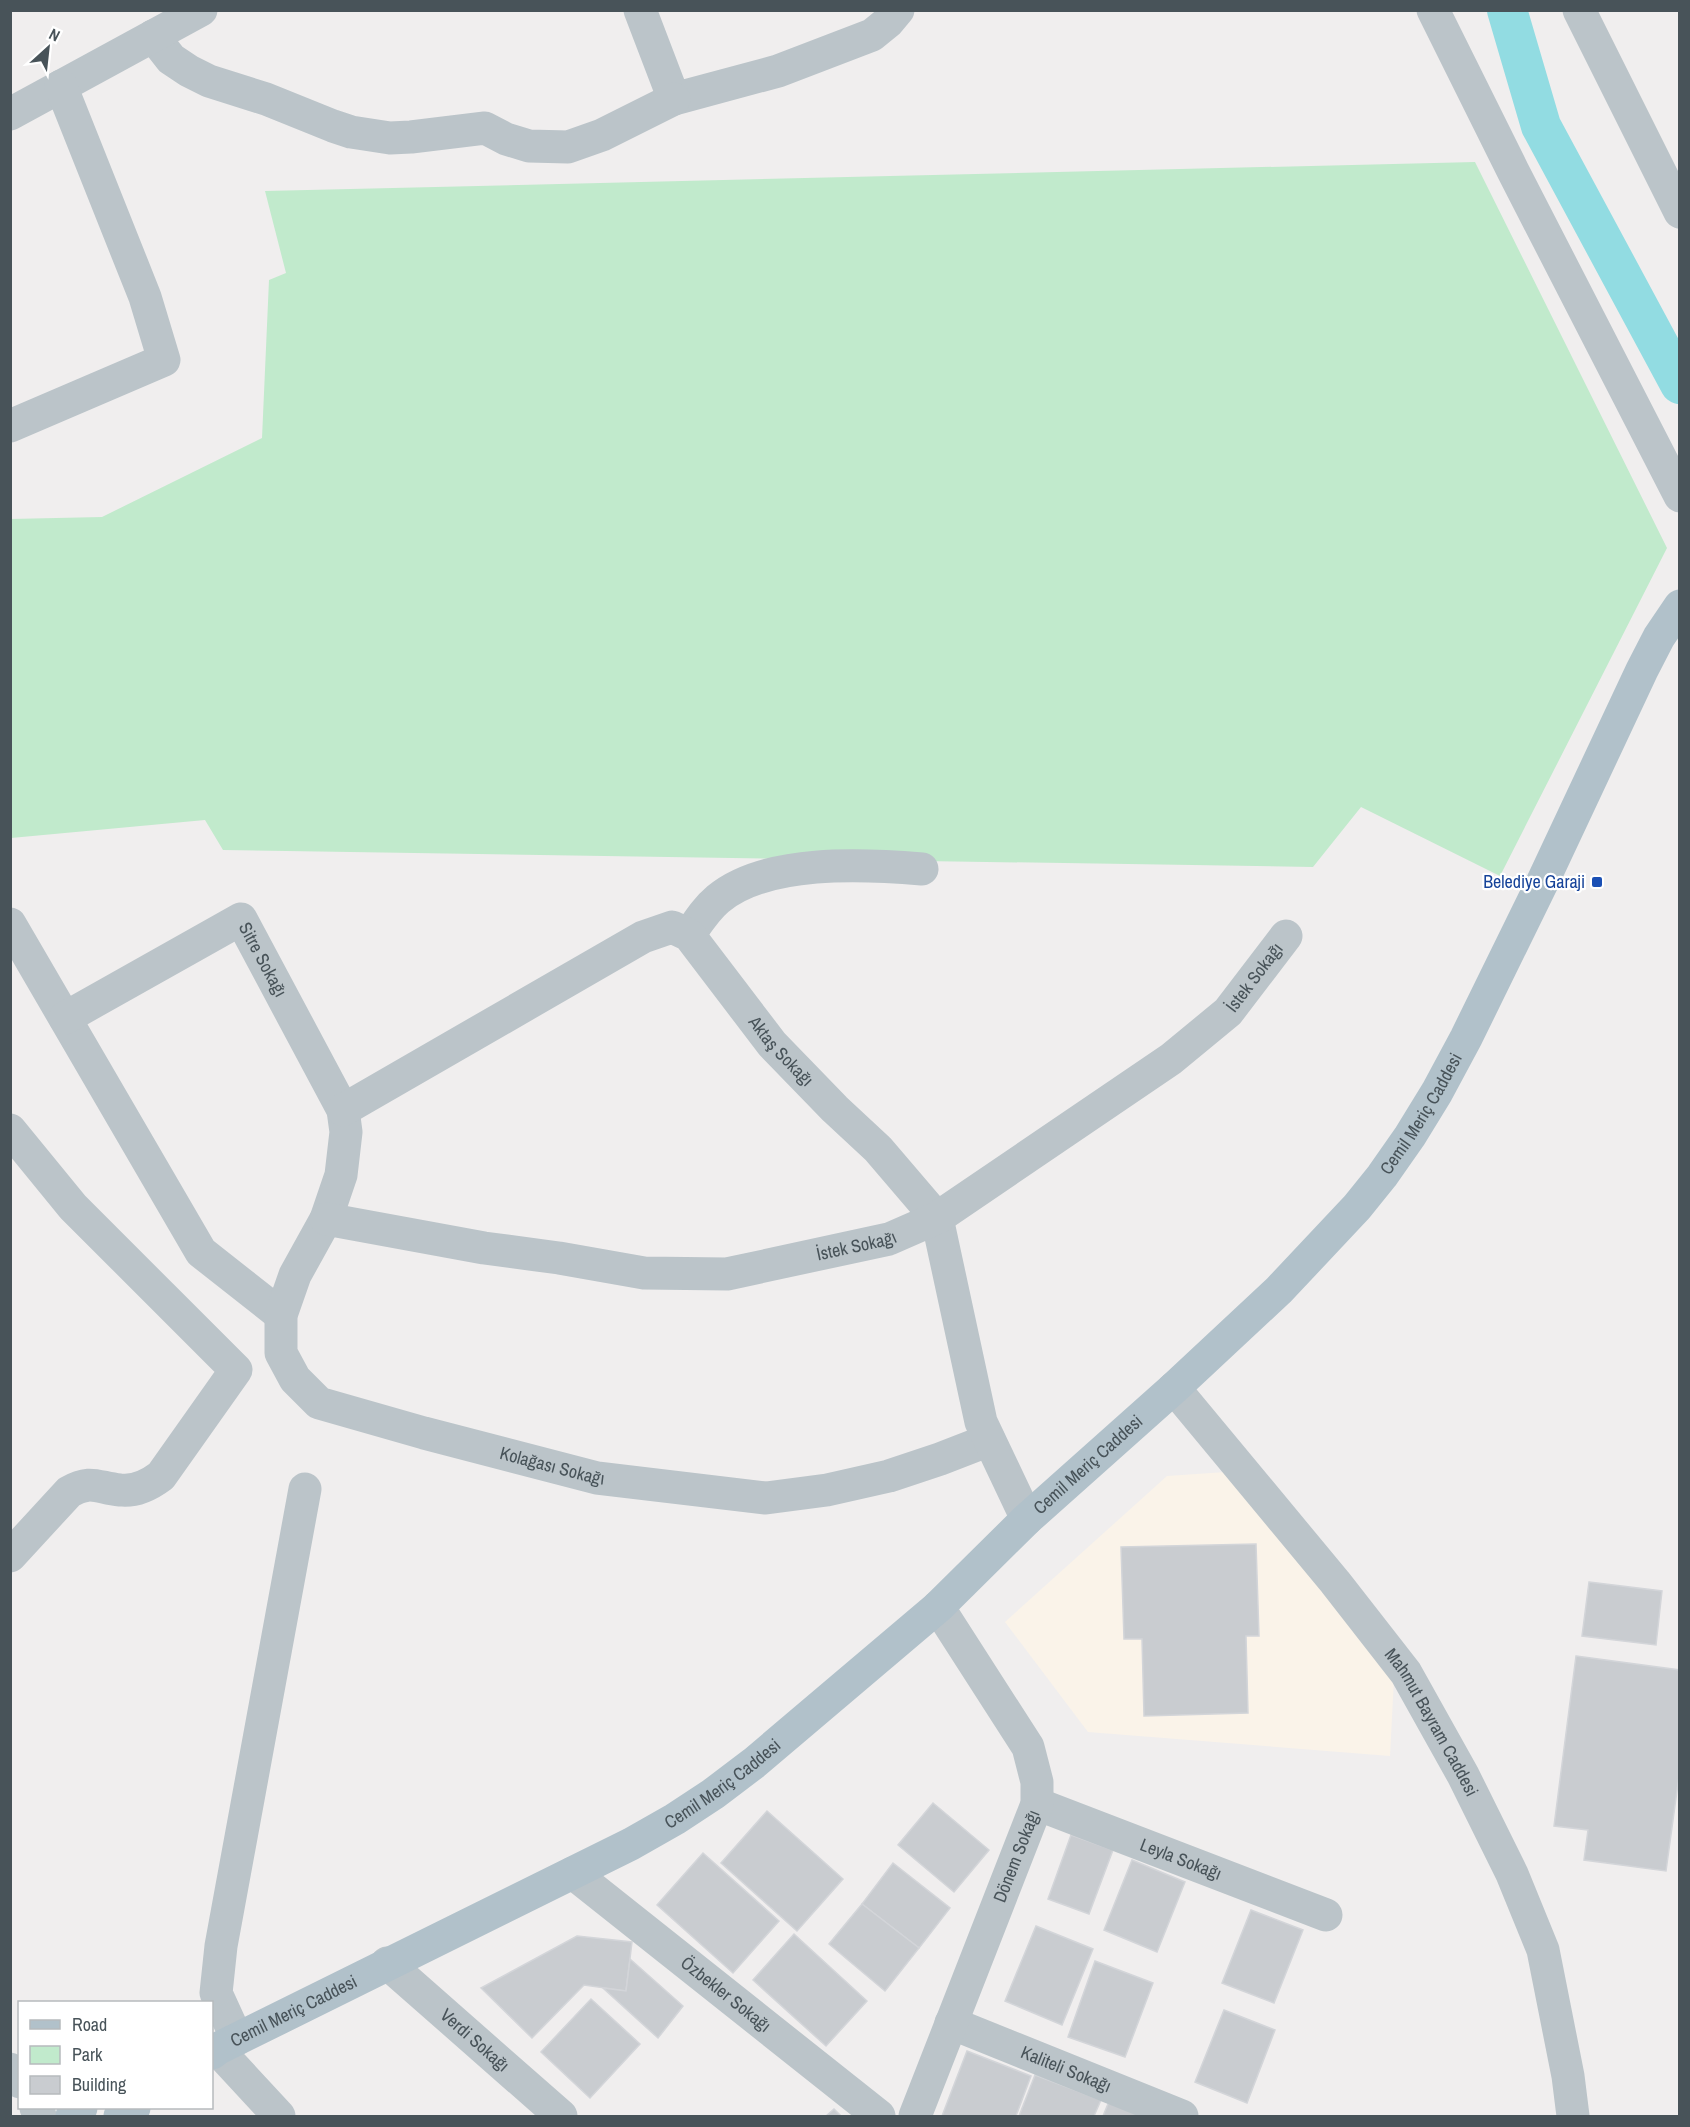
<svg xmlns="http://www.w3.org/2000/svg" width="1690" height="2127" font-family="'Archivo Narrow',sans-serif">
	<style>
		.commercial { fill: #faf3e9 }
		.green { fill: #c1eacc }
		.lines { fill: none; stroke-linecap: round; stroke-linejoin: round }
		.canal { stroke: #92dce2; stroke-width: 40 }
		.building { fill: #c9ccd0; stroke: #d3d5d9; stroke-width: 1.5 }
		.minor { stroke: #bbc4c9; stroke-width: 33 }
		.major { stroke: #b1c1ca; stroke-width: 33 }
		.transit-dot { fill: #1a4fb4; stroke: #fff; stroke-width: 2 }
		.labels { text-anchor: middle; stroke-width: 4.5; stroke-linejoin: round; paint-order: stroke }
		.transit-label { font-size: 18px; fill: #164399; stroke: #fff; text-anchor: end }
		.street-label { font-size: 18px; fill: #485359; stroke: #fff }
	</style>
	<rect width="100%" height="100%" fill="#f0eeee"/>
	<path class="commercial" d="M1226,1472L1394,1678L1390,1756L1088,1732L1005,1622L1167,1476Z"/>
	<path class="green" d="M1475,162L1667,548L1500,876L1361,807L1313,867L223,850L205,820L11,838L10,519L102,517L262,438L269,280L286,273L265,191Z"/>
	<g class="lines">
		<path class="canal" d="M1507,10L1541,126L1680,384"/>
	</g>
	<g class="building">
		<path d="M1256,1544L1259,1636H1246L1248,1713L1144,1716L1142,1639H1124L1121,1547Z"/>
		<path d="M1589,1582L1662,1591L1656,1645L1582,1636Z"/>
		<path d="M1576,1656L1680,1670V1769L1666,1871L1584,1860L1588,1830L1554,1826Z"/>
		<path d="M933,1803L989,1850L954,1892L898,1845Z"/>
		<path d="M767,1811L843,1879L797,1931L721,1863Z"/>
		<path d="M1071,1835L1113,1850L1089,1914L1048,1899Z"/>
		<path d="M703,1853L779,1921L733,1973L657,1905Z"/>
		<path d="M1132,1860L1185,1882L1157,1952L1104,1930Z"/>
		<path d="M893,1863L950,1908L919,1948L862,1904Z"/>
		<path d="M862,1904L919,1948L885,1991L829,1944Z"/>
		<path d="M1251,1910L1303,1930L1274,2003L1222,1983Z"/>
		<path d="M1036,1926L1093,1949L1062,2025L1005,2001Z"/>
		<path d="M794,1934L867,2001L826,2046L753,1980Z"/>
		<path d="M577,1936L632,1942L626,1991L584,1985L532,2038L481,1988Z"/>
		<path d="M630,1959L683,2006L658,2038L603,1988L626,1991Z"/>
		<path d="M1095,1961L1153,1983L1125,2057L1068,2037Z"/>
		<path d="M591,1999L640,2044L590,2098L541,2052Z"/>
		<path d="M1224,2010L1275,2030L1247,2103L1195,2082Z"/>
		<path d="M967,2051L1031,2076L1016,2116H942Z"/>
		<path d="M1035,2075L1101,2100L1094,2116H1019Z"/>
		<path d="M1110,2099L1155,2116H1103Z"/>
		<path d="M834,2109L841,2116H826Z"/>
	</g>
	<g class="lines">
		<g class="minor">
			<path d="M640,10L674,99L778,71L872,35L888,22L898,10"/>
			<path d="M1433,10L1513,171L1680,496"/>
			<path d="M1579,10L1680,212"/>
			<path d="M153,36L171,59L189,71L209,81L266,99L333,126L351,132L390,138L411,137L485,128L506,139L529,146L568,147L602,135L674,99"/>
			<path d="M10,114L201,10"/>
			<path d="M10,426L164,360L145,297L61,86"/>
			<path d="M10,924L201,1252L281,1315"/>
			<path d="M689,935C698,922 706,909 718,899C766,859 863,864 922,869"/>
			<path id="s1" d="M65,1018L241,919L343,1110L346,1132L341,1175L326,1219L295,1275L281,1315V1353L295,1379L319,1403L424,1433L597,1478L766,1498L827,1490L889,1476L940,1459L989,1440"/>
			<path id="s2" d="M343,1110L643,937L672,927L689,935L772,1044L835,1109L878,1149L937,1218L981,1422L1027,1519"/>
			<path d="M10,1130L73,1207L236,1370L161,1476C149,1485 136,1492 120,1490C98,1488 91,1479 69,1492L10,1556"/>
			<path id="s3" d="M326,1219L484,1248L559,1258L644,1273L727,1274L889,1239L937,1218L1171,1059L1228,1012L1286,936"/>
			<path id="s4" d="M1174,1388L1335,1582L1406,1673L1463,1775L1512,1874L1543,1950L1568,2076L1573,2116"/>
			<path id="s5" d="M1037,1804L1326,1915"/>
			<path id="s6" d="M573,1873L879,2116"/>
			<path id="s7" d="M387,1963L561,2116"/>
			<path id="s8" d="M951,2023L1182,2116"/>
			<path d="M237,2039L216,1993L221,1946L305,1489"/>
			<path d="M217,2049L279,2116"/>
			<path d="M10,2069L20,2082"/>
			<path d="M36,2108L40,2116"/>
			<path id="s9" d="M915,2116L1037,1804V1782L1028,1747L938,1607"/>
		</g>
		<g class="major">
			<path id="s10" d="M212,2053L217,2049L631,1844L675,1819L713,1794L754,1763L938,1607L1027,1519L1174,1388L1279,1290L1357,1207L1382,1176L1410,1136L1437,1092L1466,1038L1542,883L1642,670L1659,637L1680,606"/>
			<path d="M72,2116L81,2108"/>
			<path d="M120,2116L134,2108"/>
		</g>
	</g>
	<rect class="transit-dot" x="1591" y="876" width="12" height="12" rx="3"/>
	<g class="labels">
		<g class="transit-label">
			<text x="1585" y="888">Belediye Garaji</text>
		</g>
		<g class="street-label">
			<text dy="6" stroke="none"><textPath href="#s1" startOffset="248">Sitre Sokağı</textPath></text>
			<text dy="6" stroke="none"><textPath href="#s3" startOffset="1024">İstek Sokağı</textPath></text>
			<text dy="6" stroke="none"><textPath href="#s2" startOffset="544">Aktaş Sokağı</textPath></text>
			<text dy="6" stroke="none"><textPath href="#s10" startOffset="1550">Cemil Meriç Caddesi</textPath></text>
			<text dy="6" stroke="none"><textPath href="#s3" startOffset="538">İstek Sokağı</textPath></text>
			<text dy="6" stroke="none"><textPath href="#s1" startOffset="980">Kolağası Sokağı</textPath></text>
			<text dy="6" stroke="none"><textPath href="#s10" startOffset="1064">Cemil Meriç Caddesi</textPath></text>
			<text dy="6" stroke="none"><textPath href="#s4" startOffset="423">Mahmut Bayram Caddesi</textPath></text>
			<text dy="6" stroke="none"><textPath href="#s10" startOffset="578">Cemil Meriç Caddesi</textPath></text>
			<text dy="6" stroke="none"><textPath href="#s9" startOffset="279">Dönem Sokağı</textPath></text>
			<text dy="6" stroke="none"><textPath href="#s5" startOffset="154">Leyla Sokağı</textPath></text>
			<text dy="6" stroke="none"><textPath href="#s6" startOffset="195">Özbekler Sokağı</textPath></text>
			<text dy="6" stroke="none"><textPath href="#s10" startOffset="92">Cemil Meriç Caddesi</textPath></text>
			<text dy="6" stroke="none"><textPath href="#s7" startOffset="117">Verdi Sokağı</textPath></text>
			<text dy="6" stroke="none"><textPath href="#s8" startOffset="124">Kaliteli Sokağı</textPath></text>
		</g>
	</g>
	<rect width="1690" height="2127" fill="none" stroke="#485359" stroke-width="24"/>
	<rect x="18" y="2001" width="195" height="108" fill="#ffffff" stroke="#b6babd" stroke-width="1.5"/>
	<rect x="30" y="2020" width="30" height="9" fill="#b1c1ca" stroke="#b6babd" stroke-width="1.5"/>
	<text x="72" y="2031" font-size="18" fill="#485359">Road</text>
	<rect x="30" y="2046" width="30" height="18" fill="#c1eacc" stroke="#b6babd" stroke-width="1.5"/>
	<text x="72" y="2061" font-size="18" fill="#485359">Park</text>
	<rect x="30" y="2076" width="30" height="18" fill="#c9ccd0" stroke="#b6babd" stroke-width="1.5"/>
	<text x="72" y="2091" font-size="18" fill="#485359">Building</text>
	<g transform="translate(48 48) rotate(27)" stroke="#ffffff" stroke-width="4.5" paint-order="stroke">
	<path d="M0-4.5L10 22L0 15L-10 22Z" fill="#485359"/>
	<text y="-9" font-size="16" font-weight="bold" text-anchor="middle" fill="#485359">N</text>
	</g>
</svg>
